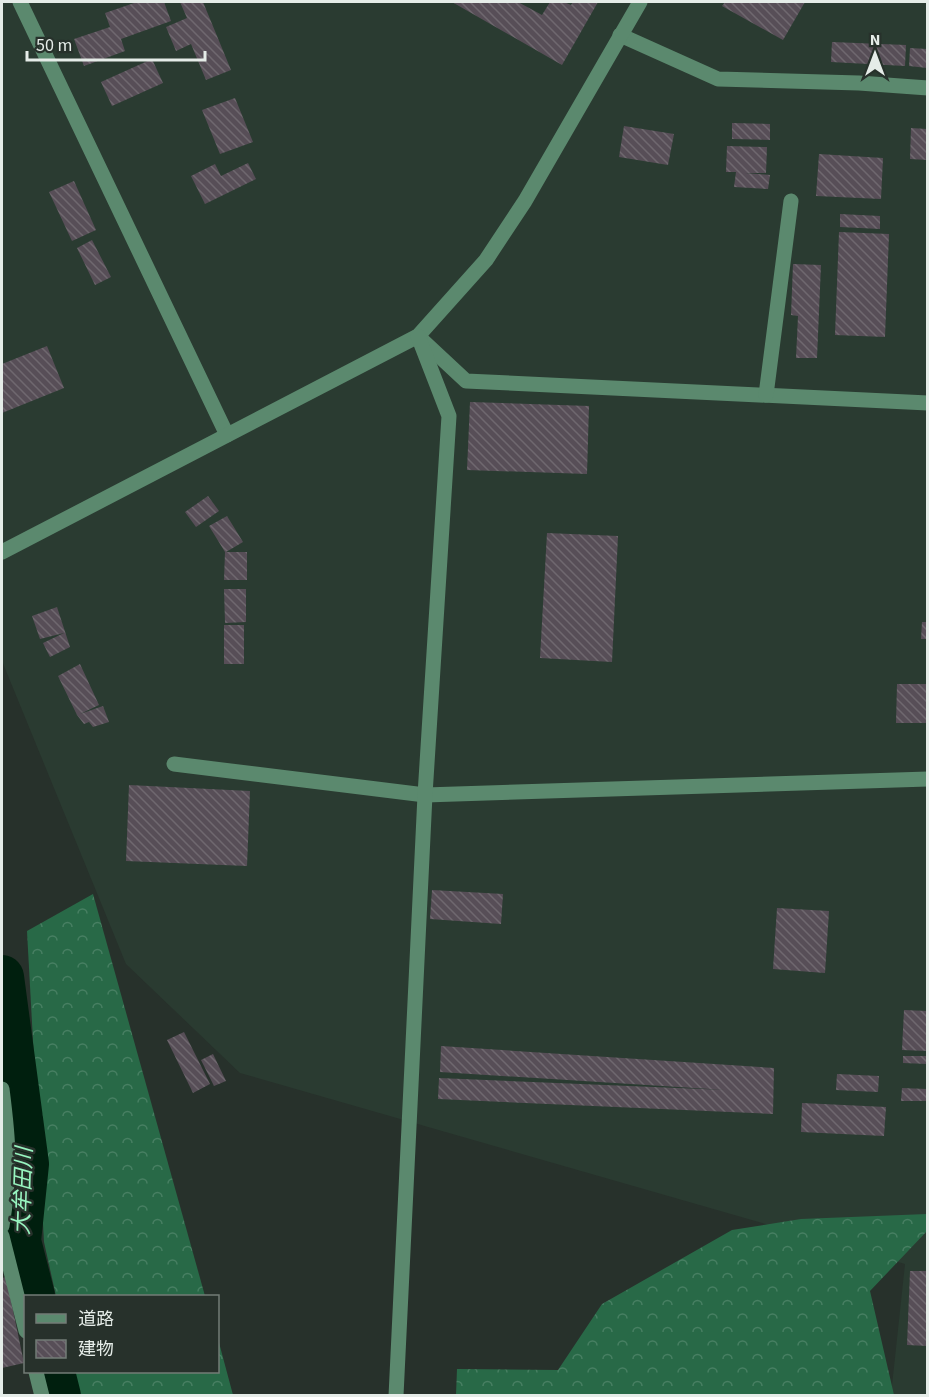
<svg xmlns="http://www.w3.org/2000/svg" width="929" height="1397" font-family="'Source Sans 3','Noto Sans JP',sans-serif">
	<style>
		.built { fill: #2a3b31 }
		.forest { fill: url(#forest-crowns) }
		.lines { fill: none; stroke-linecap: round; stroke-linejoin: round }
		.river { stroke: #001f0e; stroke-width: 44 }
		.building { fill: url(#building-back-hatch) }
		.minor { stroke: #5b896e; stroke-width: 15 }
		.labels { text-anchor: middle; stroke-width: 5; stroke-linejoin: round; paint-order: stroke }
		.water-label { font-size: 22px; font-style: italic; fill: #98f5c0; stroke: #27312b }
	</style>
	<defs>
		<pattern id="forest-crowns" width="20" height="18" patternUnits="userSpaceOnUse" patternTransform="scale(1.5)"><rect width="20" height="18" fill="#286947"/><path d="M2 6a3 3 0 1 1 6 0M12 15a3 3 0 1 1 6 0" fill="none" stroke="#477f62"/></pattern>
		<pattern id="building-back-hatch" width="6" height="6" patternUnits="userSpaceOnUse" patternTransform="scale(1.5)"><rect width="6" height="6" fill="#574e57"/><path d="M-1 5l2 2M0 0l6 6M5-1l2 2" fill="none" stroke="#6f686f"/></pattern>
	</defs>
	<rect width="100%" height="100%" fill="#27312b"/>
	<path class="built" d="M2,2H927V1395H891L905,1264L240,1073L126,964L2,661Z"/>
	<g class="forest">
		<path d="M93,894L205,1296H56L44,1242L27,931Z"/>
		<path d="M927,1214V1231L870,1291L894,1395H456L457,1369L558,1370L602,1304L732,1230L801,1219Z"/>
		<path d="M218,1339L233,1395H78L72,1372H218Z"/>
	</g>
	<g class="lines">
		<g class="river">
			<path d="M2,977L27,1164L19,1241L33,1296"/>
			<path d="M53,1372L59,1396"/>
		</g>
	</g>
	<g class="building">
		<path d="M137,2H164L171,21L121,39L125,51L84,66L74,39L110,27L105,13Z"/>
		<path d="M180,2H203L231,70L206,80L191,44L176,51L166,27L187,18Z"/>
		<path d="M452,2H518L542,15L550,2H564L571,5L573,2H598L562,65Z"/>
		<path d="M725,2H805L783,40L722,6Z"/>
		<path d="M832,42L906,45L905,66L831,62Z"/>
		<path d="M910,48L927,49V68L909,66Z"/>
		<path d="M152,59L163,83L112,106L101,82Z"/>
		<path d="M235,98L253,142L220,154L202,110Z"/>
		<path d="M732,123L770,124V140L732,139Z"/>
		<path d="M624,126L674,134L668,165L619,157Z"/>
		<path d="M911,128L927,129V160L910,159Z"/>
		<path d="M727,146L767,147L766,173H745L770,175L768,189L734,187L736,172H726Z"/>
		<path d="M819,154L883,158L881,199L816,196Z"/>
		<path d="M248,163L256,179L205,204L191,176L215,164L221,176Z"/>
		<path d="M74,181L96,230L72,241L49,192Z"/>
		<path d="M840,214L880,216V229L840,227Z"/>
		<path d="M839,232L889,234L885,337L835,335Z"/>
		<path d="M92,240L111,277L95,285L77,248Z"/>
		<path d="M793,264L821,265L817,358H796L798,316L791,315Z"/>
		<path d="M47,346L64,388L2,413V364Z"/>
		<path d="M470,402L589,406L587,474L467,470Z"/>
		<path d="M208,496L219,511L196,527L185,512Z"/>
		<path d="M227,516L243,542L226,552H247V580H224L225,552L209,526Z"/>
		<path d="M547,533L618,536L612,662L540,658Z"/>
		<path d="M224,589H246V622L225,623Z"/>
		<path d="M57,607L70,647L50,657L43,643L64,633L40,639L32,616Z"/>
		<path d="M922,622H927V639H921Z"/>
		<rect x="224" y="625" width="20" height="39"/>
		<path d="M80,664L99,705L80,714L103,706L109,722L93,727L89,722L84,724L77,715L58,676Z"/>
		<path d="M897,684H927V723H896Z"/>
		<path d="M129,785L250,791L247,866L126,861Z"/>
		<path d="M432,890L503,894L501,924L430,919Z"/>
		<path d="M777,908L829,911L825,973L773,969Z"/>
		<path d="M904,1010L927,1011V1051L902,1050Z"/>
		<path d="M184,1032L210,1084L193,1093L167,1040Z"/>
		<path d="M441,1046L774,1068L773,1114L438,1099L439,1078L726,1090L440,1072Z"/>
		<path d="M213,1054L226,1081L214,1086L201,1060Z"/>
		<path d="M903,1056H927V1064L903,1063Z"/>
		<path d="M837,1074L879,1076L878,1092L836,1090Z"/>
		<path d="M902,1088L927,1089V1101H901Z"/>
		<path d="M802,1103L886,1107L884,1136L801,1132Z"/>
		<path d="M910,1271H927V1346L907,1345Z"/>
		<path d="M6,1277L24,1363L2,1368V1278Z"/>
	</g>
	<g class="lines">
		<g class="minor">
			<path d="M20,2L227,435"/>
			<path d="M620,35L718,79L859,83L928,88"/>
			<path d="M422,340L466,381L928,403"/>
			<path d="M766,395L791,201"/>
			<path d="M2,552L418,336L486,260L525,201L640,2"/>
			<path d="M174,764L425,795L928,779"/>
			<path d="M2,1089C9,1143 11,1172 2,1226"/>
			<path d="M2,1236L26,1331"/>
			<path d="M36,1372L42,1396"/>
			<path d="M396,1396L425,795L449,416L418,336"/>
		</g>
	</g>
	<g class="labels">
		<g class="water-label">
			<text transform="translate(22 1191) rotate(-88)" y="8">大牟田川</text>
		</g>
	</g>
	<rect width="929" height="1397" fill="none" stroke="#e5ece8" stroke-width="6"/>
	<rect x="24" y="1295" width="195" height="78" fill="#27312b" stroke="#737c77" stroke-width="1.5"/>
	<rect x="36" y="1314" width="30" height="9" fill="#5b896e" stroke="#737c77" stroke-width="1.5"/>
	<text x="78" y="1325" font-size="18" fill="#e5ece8">道路</text>
	<rect x="36" y="1340" width="30" height="18" fill="url(#building-back-hatch)" stroke="#737c77" stroke-width="1.5"/>
	<text x="78" y="1355" font-size="18" fill="#e5ece8">建物</text>
	<g transform="translate(875 54)" stroke="#27312b" stroke-width="4.5" paint-order="stroke">
	<path d="M0-4.5L10 22L0 15L-10 22Z" fill="#e5ece8"/>
	<text y="-9" font-size="16" font-weight="bold" text-anchor="middle" fill="#e5ece8">N</text>
	</g>
	<path d="M27 51v9h178v-9" fill="none" stroke="#e5ece8" stroke-width="3"/>
	<text x="36" y="51" font-size="18" fill="#e5ece8" stroke="#27312b" stroke-width="4.5" paint-order="stroke">50 m</text>
</svg>
